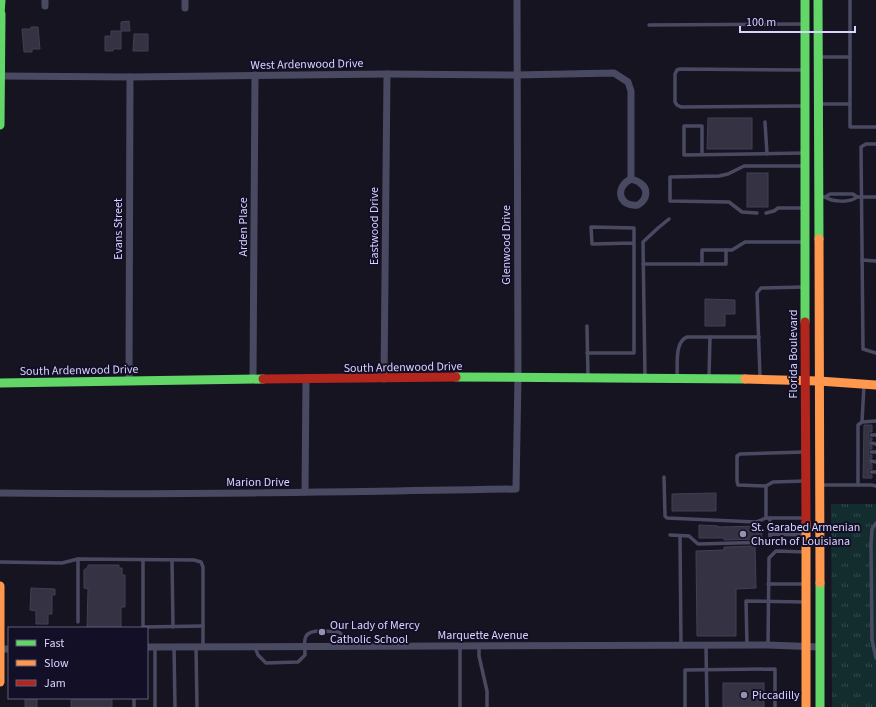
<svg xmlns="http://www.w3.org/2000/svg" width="876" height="707" font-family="'Source Sans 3',sans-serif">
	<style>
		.park { fill: url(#park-tufts) }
		.building { fill: #343243; stroke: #433f54 }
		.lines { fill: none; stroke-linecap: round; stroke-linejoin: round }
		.lane { stroke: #4a4962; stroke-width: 3.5 }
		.street { stroke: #4a4962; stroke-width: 7 }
		.fast { stroke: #63d668; stroke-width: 9 }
		.slow { stroke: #ff974d; stroke-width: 9 }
		.jam { stroke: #b3261e; stroke-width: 9 }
		.poi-dot { fill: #9591b1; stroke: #130f26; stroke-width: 1.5 }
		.labels { text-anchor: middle; stroke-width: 4; stroke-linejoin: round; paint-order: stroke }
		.street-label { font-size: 12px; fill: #d9d4ff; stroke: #130f26 }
		.poi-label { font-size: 12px; fill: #d9d4ff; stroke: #130f26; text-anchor: start }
	</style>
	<defs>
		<pattern id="park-tufts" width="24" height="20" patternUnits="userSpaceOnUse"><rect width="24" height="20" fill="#132c2d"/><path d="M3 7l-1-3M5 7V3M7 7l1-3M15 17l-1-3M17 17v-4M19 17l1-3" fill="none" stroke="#354a4c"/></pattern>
	</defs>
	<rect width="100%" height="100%" fill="#161421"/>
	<path class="park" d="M831,504H876V707H832Z"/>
	<g class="building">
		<path d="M129,21L130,31H121V49H113V51H105V36H111V31H121V22Z"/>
		<path d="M31,27H38L40,49H32V52H24L22,29H31Z"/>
		<path d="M134,34H148V51H133Z"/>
		<path d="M708,118H752V149H707Z"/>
		<rect x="747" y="173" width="21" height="34"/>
		<path d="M705,299L735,300V314H725V326H705Z"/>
		<path d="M864,425H872V432H869L868,435L869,438H872V440L869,441L868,443L869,445L872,446V449H869L868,452L869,455H872V458L869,459L868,461L869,463L872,464V469H869L868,472L869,475H872V478H863Z"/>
		<path d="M716,493V511H672V494Z"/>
		<path d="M699,525L718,526V527L761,526L762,539L724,540V538H699Z"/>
		<path d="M755,546L756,588L736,589V636H697L696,551L724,550V547Z"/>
		<path d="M88,565H119V568H122V575H125V607H121V628H87L88,589L84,588V570L88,567Z"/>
		<path d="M31,588L55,589V595H52V614H48V624H36V611L30,610Z"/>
		<rect x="723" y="683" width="41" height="24"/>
		<rect x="25" y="698" width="12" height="9"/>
		<path d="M73,698H112V707H71V700H73Z"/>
	</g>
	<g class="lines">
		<g class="lane">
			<path d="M850,0V127H876"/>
			<path d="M649,25L804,24"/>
			<path d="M819,57H850"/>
			<path d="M804,70L680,69L677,70L675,74V102L677,105L681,107L804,106"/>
			<path d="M819,104H850"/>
			<path d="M765,122L767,154"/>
			<path d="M876,144H866L861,147L863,349L876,353"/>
			<path d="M702,155V126H684V155L804,153"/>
			<path d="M821,197H825L830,194H853L857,197H876"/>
			<path d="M825,197C832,202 850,203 857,197"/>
			<path d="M757,213L742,212L729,202L670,201V177L719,176L728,174L744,166H804"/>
			<path d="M766,213L774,211L778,208H804"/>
			<path d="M862,260L876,261"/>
			<path d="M643,264H702V250H732L745,242H804"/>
			<path d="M702,264H726V250"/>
			<path d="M587,326L588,377"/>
			<path d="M587,353H634V228L591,227L592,244L634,243"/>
			<path d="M645,377L643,242L658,228L669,219"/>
			<path d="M760,377L757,293L761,288L804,287"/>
			<path d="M677,378C678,366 674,342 687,337H759"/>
			<path d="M709,378L710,337"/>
			<path d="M864,385L862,422L876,421"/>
			<path d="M871,435H876"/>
			<path d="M871,443L876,444"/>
			<path d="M805,452L740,454L737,456V481L738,485L766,486L773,482L805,481"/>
			<path d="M871,452H876"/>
			<path d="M871,461L876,462"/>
			<path d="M871,472H876"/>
			<path d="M664,477L665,516L667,518L756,522L766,518"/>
			<path d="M821,485H872L876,486"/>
			<path d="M858,485V425L862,422"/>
			<path d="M766,486V518H805"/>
			<path d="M770,518V534"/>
			<path d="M876,523L872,529L871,544L872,640L876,658"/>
			<path d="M670,535L689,536L698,544L770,542V534L805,535"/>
			<path d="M680,536L681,646"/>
			<path d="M78,559V622"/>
			<path d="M143,560V628"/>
			<path d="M172,560L173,627"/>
			<path d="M0,562L62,563L78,559L194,560L201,562L203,567V647"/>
			<path d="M768,584H805"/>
			<path d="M143,627L203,626"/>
			<path d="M768,645L769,558L776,551L805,552"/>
			<path d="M706,646L707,707"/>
			<path d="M747,646L746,601L805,602"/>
			<path d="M155,647V707"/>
			<path d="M174,647L175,707"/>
			<path d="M196,647L197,707"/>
			<path d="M255,647L258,655L266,663L298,662L305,655C305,650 304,644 305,639C307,627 330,632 339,632L343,636L342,646"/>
			<path d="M460,647V707"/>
			<path d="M479,647V656L487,691V707"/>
			<path d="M134,707V698"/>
			<path d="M685,707V670L775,669V707"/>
		</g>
		<g class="street">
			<path d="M45,6V0"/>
			<path d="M185,8V0"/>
			<path d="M0,76L130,77L387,74L516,75L614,73L628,82L631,91V179C634,180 638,181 640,183C649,189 647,200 638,205C619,208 614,187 631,179"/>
			<path d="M253,379L255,75"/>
			<path d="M384,379L387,74"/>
			<path d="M129,381L130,77"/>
			<path d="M305,492L306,380"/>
			<path d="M0,493C172,495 344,492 516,489L518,377L517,0"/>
			<path d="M147,647L768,645L820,647"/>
			<path d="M0,649H9"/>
		</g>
		<g class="fast">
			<path d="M805,0V322"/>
			<path d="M818,0L819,239"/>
			<path d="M0,14L1,0"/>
			<path d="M0,125L1,14"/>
			<path d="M456,377L745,379"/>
			<path d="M0,383L263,379"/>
			<path d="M820,583V707"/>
		</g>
		<g class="slow">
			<path d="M819,239L820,583"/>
			<path d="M745,379L819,381L876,385"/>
			<path d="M806,523V707"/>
			<path d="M0,586V682"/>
		</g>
		<g class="jam">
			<path d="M805,322L806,523"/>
			<path d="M263,379L456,377"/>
		</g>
	</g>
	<g class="poi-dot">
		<circle cx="743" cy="534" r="4"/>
		<circle cx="322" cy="632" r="4"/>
		<circle cx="744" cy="695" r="4"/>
	</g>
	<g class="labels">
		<g class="street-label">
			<text transform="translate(307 64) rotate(-1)" y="4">West Ardenwood Drive</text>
			<text transform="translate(374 226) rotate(-90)" y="4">Eastwood Drive</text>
			<text transform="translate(243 227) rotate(-90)" y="4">Arden Place</text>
			<text transform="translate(118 229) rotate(-90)" y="4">Evans Street</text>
			<text transform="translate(506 245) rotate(-90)" y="4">Glenwood Drive</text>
			<text transform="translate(793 354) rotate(-90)" y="4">Florida Boulevard</text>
			<text transform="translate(403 367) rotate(-1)" y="4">South Ardenwood Drive</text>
			<text transform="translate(79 370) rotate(-1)" y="4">South Ardenwood Drive</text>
			<text x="258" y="486">Marion Drive</text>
			<text x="483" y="639">Marquette Avenue</text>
		</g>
		<g class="poi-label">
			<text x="751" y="531">St. Garabed Armenian<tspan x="751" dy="14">Church of Louisiana</tspan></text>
			<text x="330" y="629">Our Lady of Mercy<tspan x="330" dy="14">Catholic School</tspan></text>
			<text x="752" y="699">Piccadilly</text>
		</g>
	</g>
	<rect x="8" y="627" width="140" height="72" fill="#130f26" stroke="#625e7d"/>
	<rect x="16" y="640" width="20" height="6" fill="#63d668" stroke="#625e7d"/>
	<text x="44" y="647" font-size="12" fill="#d9d4ff">Fast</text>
	<rect x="16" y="660" width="20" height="6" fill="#ff974d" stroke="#625e7d"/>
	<text x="44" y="667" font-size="12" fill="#d9d4ff">Slow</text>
	<rect x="16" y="680" width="20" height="6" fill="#b3261e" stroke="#625e7d"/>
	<text x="44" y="687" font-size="12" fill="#d9d4ff">Jam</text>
	<path d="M740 26v6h115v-6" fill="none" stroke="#d9d4ff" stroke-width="2"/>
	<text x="746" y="26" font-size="12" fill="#d9d4ff" stroke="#130f26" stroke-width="3" paint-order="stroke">100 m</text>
</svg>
